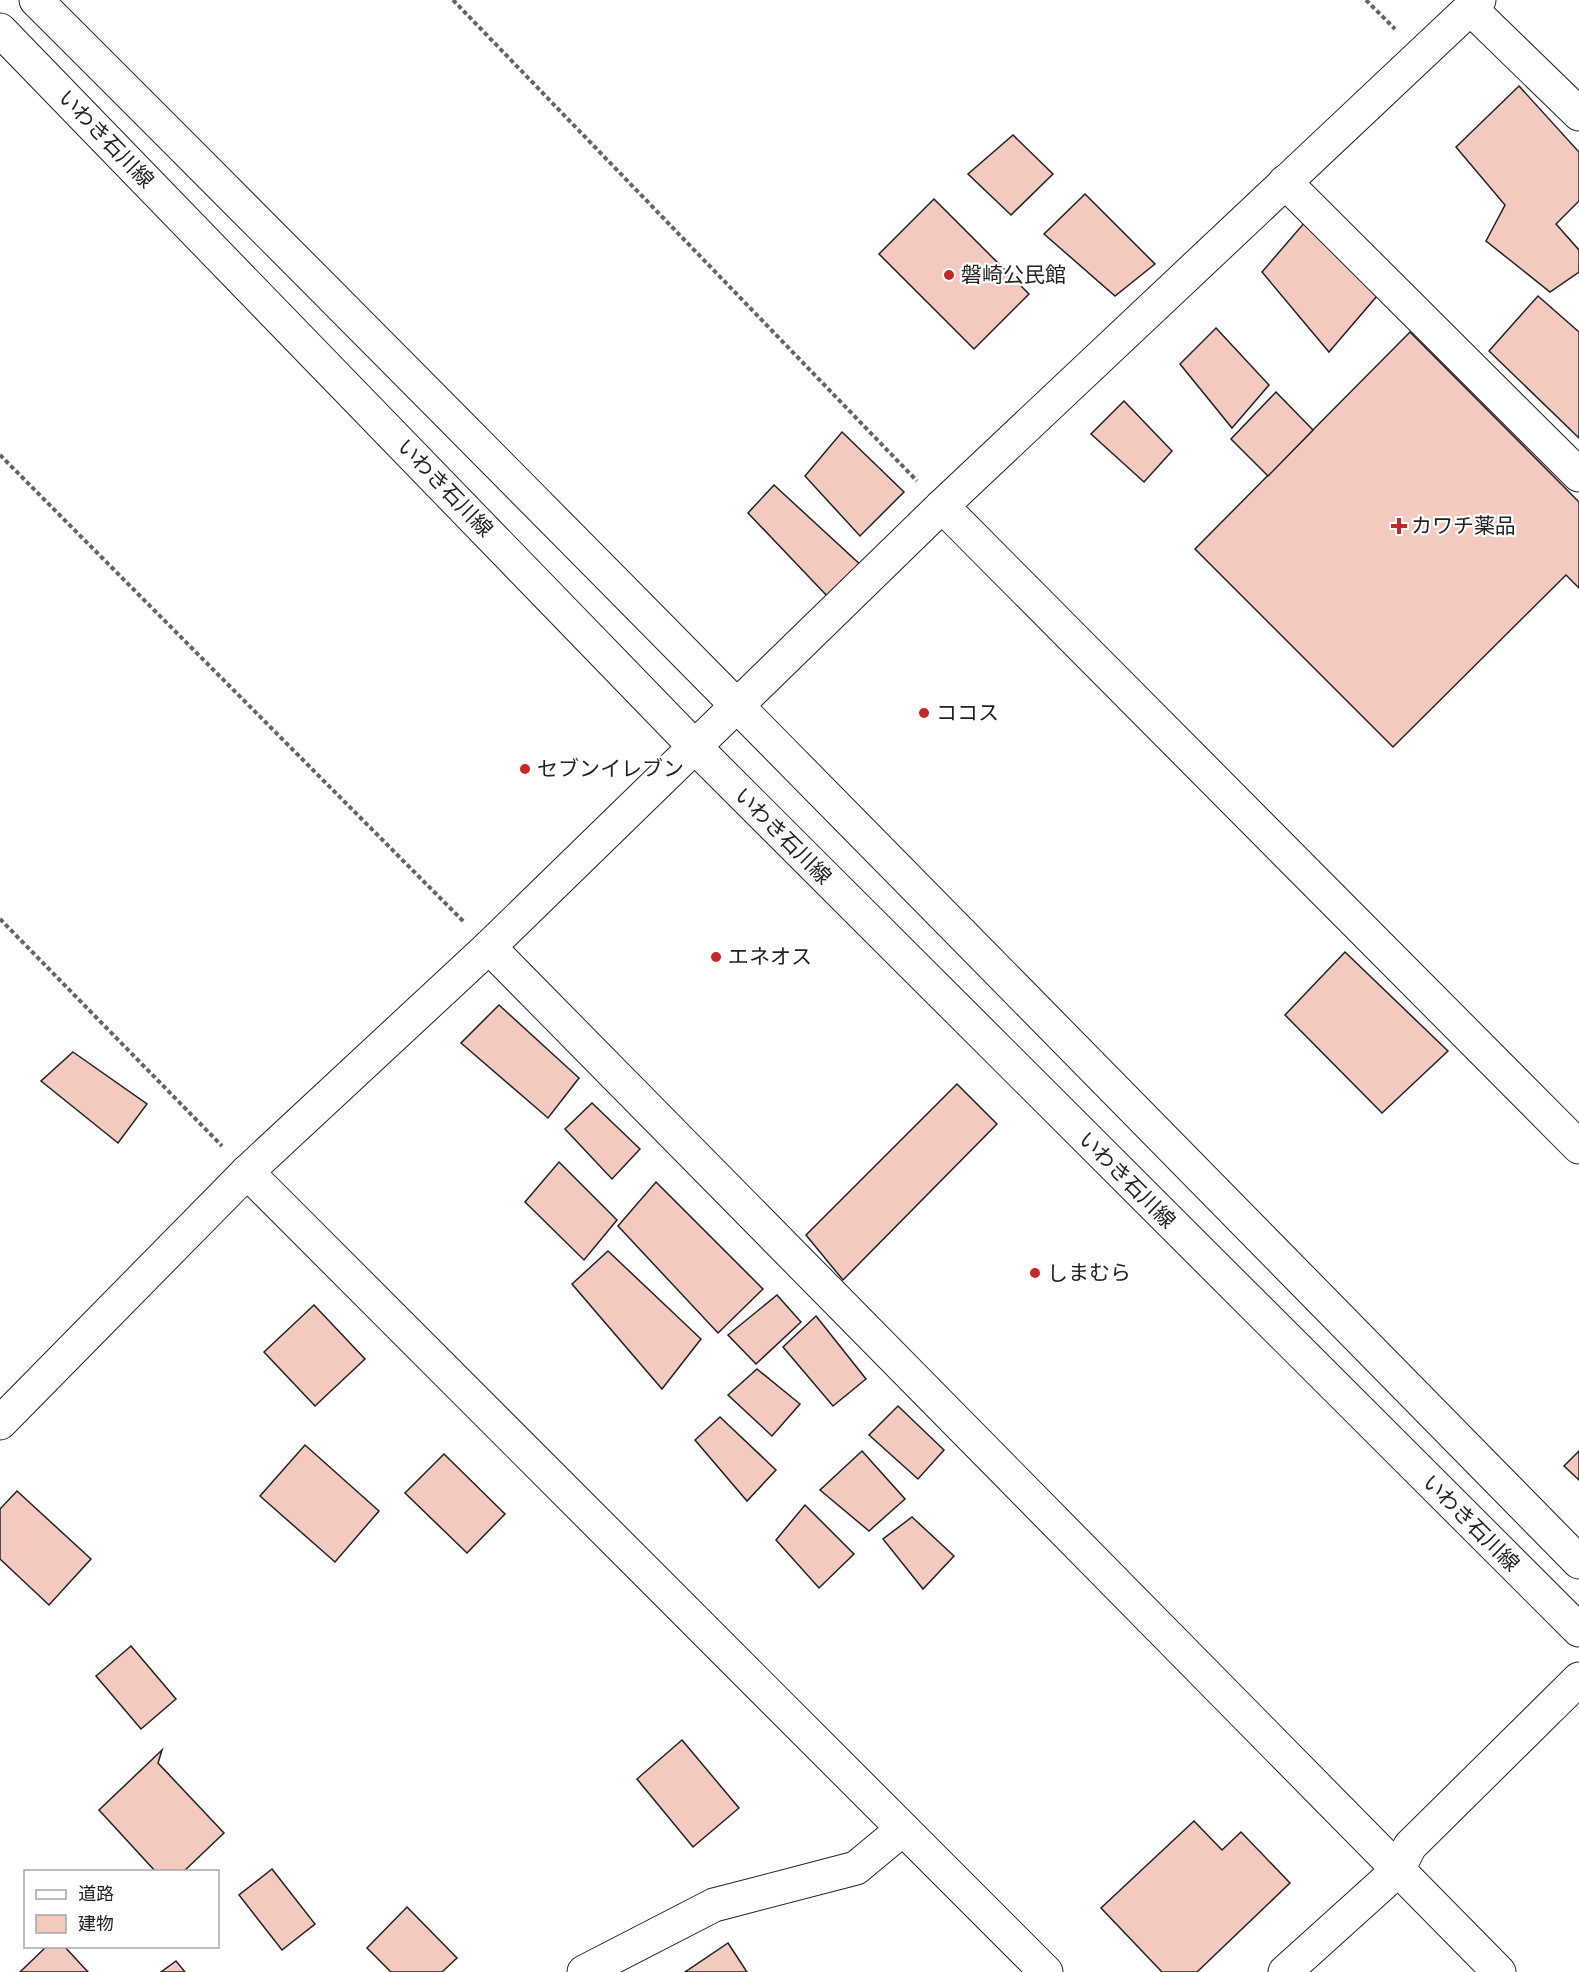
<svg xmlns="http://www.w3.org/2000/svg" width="1579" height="1972" font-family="Inter,'Noto Sans JP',sans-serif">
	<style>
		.building { fill: #f3c9c0; stroke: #222; stroke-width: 1.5 }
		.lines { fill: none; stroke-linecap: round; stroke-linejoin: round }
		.minor-casing { stroke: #222; stroke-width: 35 }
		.major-casing { stroke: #222; stroke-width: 35 }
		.path { stroke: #646464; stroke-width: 4; stroke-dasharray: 4.5 3; stroke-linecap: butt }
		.minor { stroke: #fff; stroke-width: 33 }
		.major { stroke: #fff; stroke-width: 33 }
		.poi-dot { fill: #c62828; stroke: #fff; stroke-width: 2 }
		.labels { text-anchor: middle; stroke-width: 4.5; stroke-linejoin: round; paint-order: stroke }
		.street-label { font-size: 21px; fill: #222; stroke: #fff }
		.poi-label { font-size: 21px; fill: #222; stroke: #fff; text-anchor: start }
	</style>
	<rect width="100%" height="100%" fill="#fff"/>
	<g class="building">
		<path d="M1519,86L1579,152V201L1556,224L1579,250V272L1550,292L1486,241L1505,205L1456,147Z"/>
		<path d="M1013,135L1053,174L1011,215L968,174Z"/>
		<path d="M1085,194L1155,264L1115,296L1044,234Z"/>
		<path d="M934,199L1029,294L974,349L879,254Z"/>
		<path d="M1305,222L1377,296L1329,352L1262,272Z"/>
		<path d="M1538,296L1579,332V438L1489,351Z"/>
		<path d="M1216,328L1269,385L1232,428L1180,364Z"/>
		<path d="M1410,332L1579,502V588L1566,575L1393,747L1195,549Z"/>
		<path d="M1276,392L1313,430L1268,476L1231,439Z"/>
		<path d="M1124,401L1172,451L1144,482L1091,434Z"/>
		<path d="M842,432L904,492L860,536L805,476Z"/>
		<path d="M774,485L864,568L829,598L748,513Z"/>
		<path d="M1345,952L1448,1051L1382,1113L1285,1015Z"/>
		<path d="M499,1005L579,1078L548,1118L461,1043Z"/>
		<path d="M73,1052L147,1104L118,1143L41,1081Z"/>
		<path d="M957,1084L997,1124L843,1280L806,1235Z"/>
		<path d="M592,1103L640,1149L612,1179L565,1129Z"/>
		<path d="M559,1162L617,1220L584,1260L525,1202Z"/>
		<path d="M656,1182L763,1289L718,1333L618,1226Z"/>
		<path d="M608,1251L701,1339L662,1389L572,1284Z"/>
		<path d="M777,1295L801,1322L756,1364L728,1335Z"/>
		<path d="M314,1305L365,1359L315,1406L264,1352Z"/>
		<path d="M816,1316L866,1379L833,1406L783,1347Z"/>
		<path d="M757,1369L800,1404L772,1436L728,1395Z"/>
		<path d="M898,1406L944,1450L918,1479L869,1435Z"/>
		<path d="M720,1417L776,1470L747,1501L695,1440Z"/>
		<path d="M305,1445L379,1511L335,1562L260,1496Z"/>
		<path d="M862,1451L905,1499L869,1531L820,1490Z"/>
		<path d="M1579,1451V1480L1564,1466Z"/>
		<path d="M444,1454L505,1514L467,1553L405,1493Z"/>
		<path d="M17,1491L91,1559L49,1605L0,1559V1509Z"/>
		<path d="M805,1505L854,1554L819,1588L776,1540Z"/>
		<path d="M912,1517L954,1556L923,1589L883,1539Z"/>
		<path d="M131,1646L176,1699L141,1729L96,1676Z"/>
		<path d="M682,1740L739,1808L693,1847L637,1779Z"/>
		<path d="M162,1750L158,1763L224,1833L183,1872H156L99,1810Z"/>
		<path d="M1194,1821L1222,1850L1241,1832L1290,1883L1197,1972H1162L1101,1908Z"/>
		<path d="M272,1869L315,1924L282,1950L239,1895Z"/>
		<path d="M407,1907L457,1958L442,1972H391L367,1948Z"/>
		<path d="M728,1943L747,1972H685Z"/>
		<path d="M47,1946H64L88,1972H20Z"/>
		<path d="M176,1961L185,1972H161Z"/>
	</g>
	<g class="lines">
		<defs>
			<g id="minor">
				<path d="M1470,8L1579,114"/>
				<path d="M1285,182L1579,475"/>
				<path d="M942,506L1579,1147"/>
				<path d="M489,947L1499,1972"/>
				<path d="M247,1172L1046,1972"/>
				<path d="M0,1423L247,1172L489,947L942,506L1479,0"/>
				<path d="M584,1972L714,1905L856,1868L903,1829"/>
				<path d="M1285,1972L1398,1870L1410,1846L1579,1679"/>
			</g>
			<g id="major">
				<path d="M36,0C554,517 1066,1040 1579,1562"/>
				<path d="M0,30L695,747L1579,1630"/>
			</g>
		</defs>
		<use href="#minor" class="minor-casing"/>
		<use href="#major" class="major-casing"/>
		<g class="path">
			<path d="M453,0L917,481"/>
			<path d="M1366,0L1395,29"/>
			<path d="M0,455L465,923"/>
			<path d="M0,919L222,1146"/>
		</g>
		<use href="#minor" class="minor"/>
		<use href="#major" class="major"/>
	</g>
	<g class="poi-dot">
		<circle cx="949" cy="275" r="6"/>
		<path d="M1396 517h6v6h6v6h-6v6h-6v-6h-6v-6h6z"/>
		<circle cx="924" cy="713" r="6"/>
		<circle cx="525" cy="769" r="6"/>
		<circle cx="716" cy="957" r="6"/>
		<circle cx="1035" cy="1273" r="6"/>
	</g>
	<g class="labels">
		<g class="street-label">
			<text transform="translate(106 139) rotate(46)" y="7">いわき石川線</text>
			<text transform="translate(445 488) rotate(46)" y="7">いわき石川線</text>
			<text transform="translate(783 836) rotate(45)" y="7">いわき石川線</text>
			<text transform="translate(1127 1180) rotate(45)" y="7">いわき石川線</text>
			<text transform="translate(1471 1523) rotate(45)" y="7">いわき石川線</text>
		</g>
		<g class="poi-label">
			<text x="961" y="282">磐崎公民館</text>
			<text x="1411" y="533">カワチ薬品</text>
			<text x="936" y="720">ココス</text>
			<text x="537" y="776">セブンイレブン</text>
			<text x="728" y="964">エネオス</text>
			<text x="1047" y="1280">しまむら</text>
		</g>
	</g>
	<rect x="24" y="1870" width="195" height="78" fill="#ffffff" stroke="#a7a7a7" stroke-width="1.5"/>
	<rect x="36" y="1890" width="30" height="9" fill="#ffffff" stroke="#a7a7a7" stroke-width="1.5"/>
	<text x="78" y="1900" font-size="18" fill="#222222">道路</text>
	<rect x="36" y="1915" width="30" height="18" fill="#f3c9c0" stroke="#a7a7a7" stroke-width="1.5"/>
	<text x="78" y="1930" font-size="18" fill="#222222">建物</text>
</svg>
